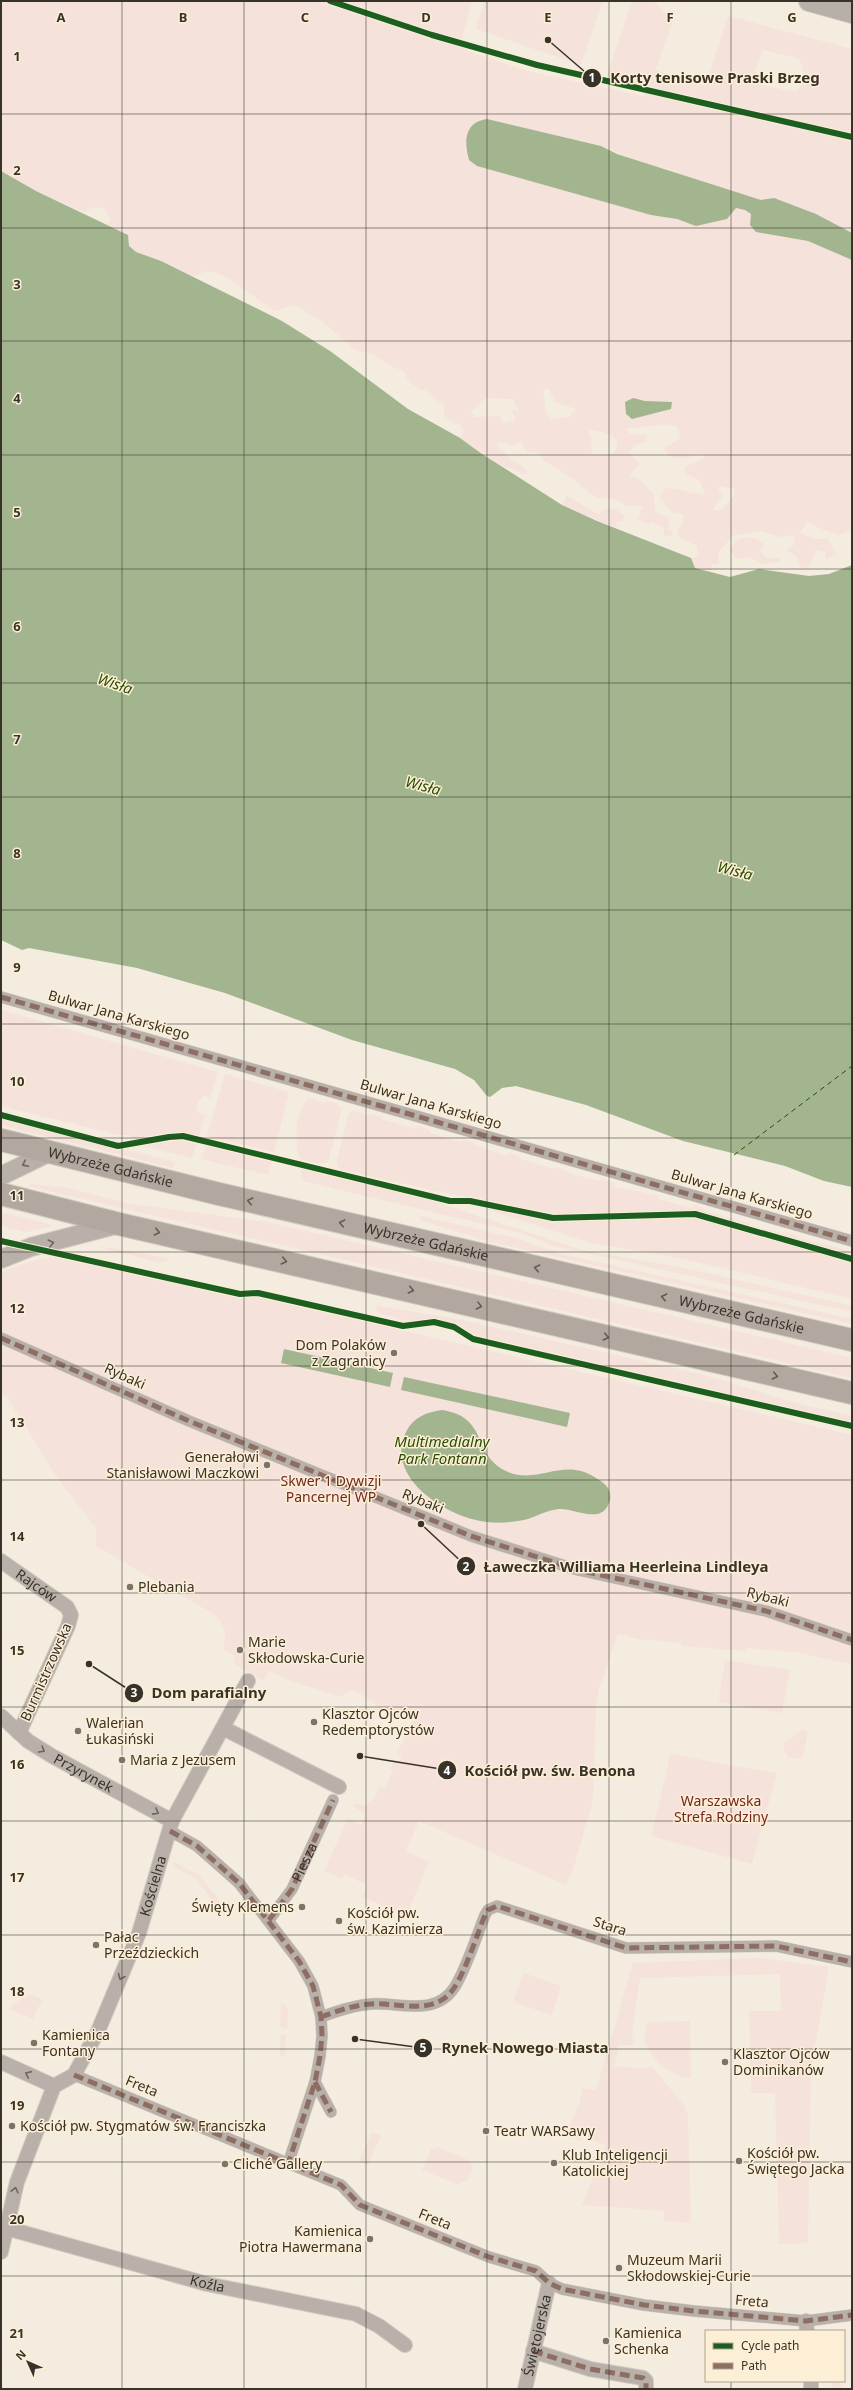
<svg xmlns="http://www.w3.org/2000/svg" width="853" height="2390" font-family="'Noto Sans',sans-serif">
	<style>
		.green { fill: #f5e2da; fill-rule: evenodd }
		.water { fill: #a3b58e }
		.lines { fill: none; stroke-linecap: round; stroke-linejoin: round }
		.ferry { stroke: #294e00; stroke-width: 1; stroke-dasharray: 5 4; stroke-linecap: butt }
		.pedestrian-casing { stroke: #d1cac0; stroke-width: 12 }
		.minor-casing { stroke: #d1cac0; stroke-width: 16 }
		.tertiary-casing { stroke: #d1cac0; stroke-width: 20 }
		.secondary-casing { stroke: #d1cac0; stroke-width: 22 }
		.primary-casing { stroke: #d1cac0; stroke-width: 24 }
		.pedestrian { stroke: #b9b0aa; stroke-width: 11 }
		.minor { stroke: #b9b0aa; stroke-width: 14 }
		.tertiary { stroke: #b9b0aa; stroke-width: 18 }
		.secondary { stroke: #b8b0a8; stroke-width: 20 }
		.primary { stroke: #b3a89f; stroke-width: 22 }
		.quiet { stroke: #8d6e63; stroke-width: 5; stroke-dasharray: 10 5; stroke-linecap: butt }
		.cycleway-casing { stroke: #fdeed6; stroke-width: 8 }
		.cycleway { stroke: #1b5e20; stroke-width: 6 }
		.oneway { stroke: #6c655d }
		.oneway2 { stroke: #635c52 }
		.grid { fill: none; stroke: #383329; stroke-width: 1; stroke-opacity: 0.55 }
		.poi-dot { fill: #7a7469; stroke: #fdeed6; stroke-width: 1.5 }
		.labels { text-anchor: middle; stroke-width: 3; stroke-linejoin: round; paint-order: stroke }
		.street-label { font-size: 14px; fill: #383329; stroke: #fdeed6 }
		.poi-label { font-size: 14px; fill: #383329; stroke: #fdeed6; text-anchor: start }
		.park-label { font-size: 14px; fill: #722521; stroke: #fdeed6 }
		.water-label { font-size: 15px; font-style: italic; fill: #294e00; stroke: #fdeed6 }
		.grid-label { font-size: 13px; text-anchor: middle; font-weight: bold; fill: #383329; stroke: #fdeed6; stroke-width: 3; stroke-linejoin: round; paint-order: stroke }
		.leader { fill: none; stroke: #383329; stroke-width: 1.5 }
		.callout-dot { fill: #383329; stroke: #fdeed6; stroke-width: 1.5 }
		.mark-label { font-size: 12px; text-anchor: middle; font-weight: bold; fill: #fff }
		.callout-label { font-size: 15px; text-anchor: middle; font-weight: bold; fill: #383329; stroke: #fdeed6; stroke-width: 3; stroke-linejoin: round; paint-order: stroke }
	</style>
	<rect width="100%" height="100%" fill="#f4ecdf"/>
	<g class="green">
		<path d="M1,1H472L462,39L467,51L531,72L643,96L649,86L607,76L632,1H653L673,21L656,70L705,86L728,16L852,49V233L843,230L756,232L808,241L852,260V530L839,535L816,527L807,521L800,533L816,539H828L836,554L826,560L825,552L816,550L808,568L800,567L797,557L786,550L795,544L793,535L780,537L761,531L732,536L718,554L719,564L712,565L711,571L695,568L691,558L698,557L697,546L680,538L677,533L683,521L684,514L672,512L659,497L666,488C680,489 691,494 705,494L700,481L686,474L685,467L704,458L703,453L687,458L670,457L664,448L680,438L677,426C660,423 644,428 627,428L628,433L647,436L646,442L634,445L629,452L640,464L629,476L640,480L654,495L655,512L670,518L668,530L672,531V537L664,535V528L653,522L648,525L638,519L643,506H627L615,499L597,498L570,477L543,460L542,454L526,451L520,441L512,446L502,442L495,444L513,461L527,469V475L498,464L460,438L464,430L459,423L454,424L444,415V406L425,390H420L409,382L403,370L395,368L374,355L354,349L323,322L294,305L275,311C258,302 226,269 205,272C200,273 195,276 190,277L161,261L148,266L129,246L128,235L108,225L110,219L106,210C98,206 92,207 84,212L36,191L1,171ZM763,50L800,59L805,80L797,92L761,85L755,71ZM487,119L601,146L649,165L676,171L690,223L503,174L478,120ZM548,388L555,402L576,409L569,417L551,419L546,412L543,391ZM486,398L513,399L519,412L512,410L516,420L503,423L499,416L474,417L471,412ZM588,429L606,433L618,440L616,450L608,455L592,454L591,438ZM719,486L734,489V496L723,509L712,511L723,495L719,491Z"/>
		<path d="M484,1H603L581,65L476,29Z"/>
		<path d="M567,496L598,514L606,508L617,510L624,516L623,521H617L616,528L562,505Z"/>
		<path d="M741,538H756L764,544L761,551L766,558H780L779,562L763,564L749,557L736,559L729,550L735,542Z"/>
		<path d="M1,1010L218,1072L210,1098L204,1096L199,1100L196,1111L205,1115L199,1136L172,1132L136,1140L130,1135H118L1,1106Z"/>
		<path d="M225,1074L289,1092L274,1152L207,1136Z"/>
		<path d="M309,1098L325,1103L326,1101L338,1103L337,1106L342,1108L328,1162L320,1164L300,1159C294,1141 295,1112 309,1098Z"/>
		<path d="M352,1110L370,1116L371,1114L382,1117L381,1119L416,1129L417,1126L430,1130V1133L461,1142L463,1140L476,1144V1146L507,1156L509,1153L521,1157L520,1159L554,1169L555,1167L567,1171V1173L600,1181L601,1179L614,1183L613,1186L659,1196L658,1199L692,1208L694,1206L705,1209L704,1211L750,1223V1225L785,1234L786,1232L798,1236L797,1238L843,1249L852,1253V1257L695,1211L553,1216L341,1170L337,1165V1159L349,1113Z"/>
		<path d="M1,1119L175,1162L173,1168L1,1125Z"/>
		<path d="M179,1140L197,1143L192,1158L142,1146Z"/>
		<path d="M206,1145L272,1160L268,1175L201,1159Z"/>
		<path d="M302,1168L414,1195L585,1251L680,1267L852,1306V1312L555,1246L521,1233L303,1181L301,1172Z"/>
		<path d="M31,1184L65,1187L131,1204L267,1222L852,1358V1378L27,1186Z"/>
		<path d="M470,1204L554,1222L695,1217L852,1262V1299L680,1258L591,1243Z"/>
		<path d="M1,1212L52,1225L53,1226L26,1232L1,1226Z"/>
		<path d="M421,1216L519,1239L562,1254L852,1319V1324L483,1240L420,1220Z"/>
		<path d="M95,1246L132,1251L169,1259V1261L156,1262Z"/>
		<path d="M54,1256L110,1267L241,1297H259L852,1435V1664L794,1652L747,1648L746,1651L682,1646L681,1643L646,1639V1641L618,1634L599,1689L596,1708L593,1801L574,1866L566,1885L419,1821L406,1851L429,1862L406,1916L363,1897L367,1885L344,1874L342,1879L324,1871L348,1818L361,1825L366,1814L352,1806L356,1803L364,1806L374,1799L380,1786L385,1789L393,1770H390L394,1760L399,1762L402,1756L397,1754L412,1720L391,1715L355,1690L346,1692L341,1697L291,1681L269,1671L264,1681L233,1663L235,1656L223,1650C227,1635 226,1625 214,1614L116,1558V1557L96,1547V1528L58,1479L7,1397L1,1394V1272L31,1261Z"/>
		<path d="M374,1305L462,1320L700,1374L804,1405L852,1416V1422L473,1335C450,1321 440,1321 414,1321C403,1321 391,1316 380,1314Z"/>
		<path d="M725,1660L790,1670L782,1713L718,1702Z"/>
		<path d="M803,1729L808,1733L802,1759L788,1757L784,1751V1743Z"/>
		<path d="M671,1753L717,1763L777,1773L752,1864L651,1836Z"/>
		<path d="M174,1862L199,1875L228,1911L222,1914L196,1879L173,1866Z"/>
		<path d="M761,1958L829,1967L811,2072L808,2243L779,2244L775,2093H751L749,2011H781L780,1974L640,1978L632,2033L634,2045H619L614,2067L653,2068L684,2105L688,2115L691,2223L664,2221V2211L582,2205L606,2146L583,2135L580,2141L565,2135L580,2102L583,2088L596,2090L633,1963Z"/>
		<path d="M524,1973L561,1986L552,2015L513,2002Z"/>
		<path d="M30,1994L42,2000L33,2019L10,2009L13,2004Z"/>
		<path d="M284,2004L288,2009L287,2029L280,2026L281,2005Z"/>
		<path d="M690,2021L691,2078C673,2077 649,2059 645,2041C644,2035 646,2027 647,2022Z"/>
		<path d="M281,2035H286L285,2055L280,2057Z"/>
		<path d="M372,2132L381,2136L368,2165L359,2161Z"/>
		<path d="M437,2147L468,2160L473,2167L467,2181L457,2184L422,2170L431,2148L436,2150Z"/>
		<path d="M831,2381H840L842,2389H832Z"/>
	</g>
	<g class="water">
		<path d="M487,119L601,146L617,154L761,200L774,198L816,214L852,233V260L808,241L756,232L750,225L751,214L745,210L736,208L727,219L696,226L677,219L651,215L477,166L469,160C464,142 464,122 487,119Z"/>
		<path d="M1,171L36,191L128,235L129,246L136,252L161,261L282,321L330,351L408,409L460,438L482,454L562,505L597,521L691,558L695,568L730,577L759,569L809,576L829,574L852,565V1187L824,1181L785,1166L683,1141L586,1105L516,1086L502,1088L490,1097L487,1096L474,1080L455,1069L352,1040L225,993L137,968L29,948L22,950L1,940Z"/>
		<path d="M633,398L645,401L672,402L671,409L632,419L626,414L625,402Z"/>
		<path d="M284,1349L393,1373L390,1387L281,1363Z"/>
		<path d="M404,1377L570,1413L567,1427L401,1390Z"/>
		<path d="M442,1410C489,1417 472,1455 506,1471C538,1486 563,1456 596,1478C601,1481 607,1485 609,1490C611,1495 611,1500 608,1505C600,1524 574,1508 559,1509C546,1510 536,1517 524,1520C509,1523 492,1524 476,1520C440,1512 383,1474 407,1430C414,1417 427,1412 442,1410Z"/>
	</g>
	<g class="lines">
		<path class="ferry" d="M734,1155L852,1066"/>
		<defs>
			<g id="pedestrian">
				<path d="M1,997L852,1241"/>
				<path d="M1,1338L189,1421L471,1536L578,1570L766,1611L852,1640"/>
				<path d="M170,1831L197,1846L239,1883L299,1961L313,1986L321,2017L322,2036L320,2056L315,2082L288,2164"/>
				<path id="s1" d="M269,1920L292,1889L333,1800"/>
				<path d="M321,2017C337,2011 354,2005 371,2004C399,2002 435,2017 454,1988C465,1972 477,1935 485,1915L488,1910L497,1906L626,1948L776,1946L852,1962"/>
				<path d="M74,2075L341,2185L360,2205L489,2257L536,2271L549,2283L562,2289L644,2305L694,2311L806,2321L852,2315"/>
				<path d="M315,2082L331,2112"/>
			</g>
			<g id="minor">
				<path id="s2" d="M1,1561L67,1607L71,1615L68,1626L19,1733"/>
				<path id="s3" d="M1,1716L28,1741L52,1756L172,1821"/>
				<path d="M223,1728L339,1787"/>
				<path d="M1,2062L54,2086"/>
				<path id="s4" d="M6,2228L207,2284L356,2314L379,2326L405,2345"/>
				<path id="s5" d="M1,2252L17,2182L54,2086L74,2075L98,2031L139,1933L172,1821L248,1681"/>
				<path d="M806,2321L807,2331"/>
				<path d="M533,2351L590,2369L643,2378L646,2381V2389"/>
				<path d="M811,2381V2389"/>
				<path id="s6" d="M525,2389L549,2283"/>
			</g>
			<g id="tertiary">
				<path d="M1,1176L48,1153"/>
				<path d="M1,1259L31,1247L119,1224"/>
			</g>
			<path id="secondary" d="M809,1L852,13"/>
			<g id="primary">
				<path id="s7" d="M1,1140L219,1194L852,1340"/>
				<path d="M1,1194L119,1224L852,1393"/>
			</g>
		</defs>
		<use href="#pedestrian" class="pedestrian-casing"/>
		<use href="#minor" class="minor-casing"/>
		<use href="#tertiary" class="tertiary-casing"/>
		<use href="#secondary" class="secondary-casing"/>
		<use href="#primary" class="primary-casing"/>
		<use href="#pedestrian" class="pedestrian"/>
		<use href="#minor" class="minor"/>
		<use href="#tertiary" class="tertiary"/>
		<use href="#secondary" class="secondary"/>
		<use href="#primary" class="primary"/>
		<g class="quiet">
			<path d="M1,997L852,1241"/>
			<path d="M1,1338L189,1421L471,1536L578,1570L766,1611L852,1640"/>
			<path d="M170,1831L197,1846L239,1883L299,1961L313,1986L321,2017L322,2036L320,2056L315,2082L288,2164"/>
			<path d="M269,1920L292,1889L333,1800"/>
			<path d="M321,2017C337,2011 354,2005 371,2004C399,2002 435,2017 454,1988C465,1972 477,1935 485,1915L488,1910L497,1906L626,1948L776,1946L852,1962"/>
			<path d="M74,2075L341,2185L360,2205L489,2257L536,2271L549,2283L562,2289L644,2305L694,2311L806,2321L852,2315"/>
			<path d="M315,2082L331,2112"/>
			<path d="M533,2351L590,2369L643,2378L646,2381V2389"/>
		</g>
		<defs>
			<g id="cycleway">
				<path d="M330,1L432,35L537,65L852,137"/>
				<path d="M1,1115L118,1146L169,1137L183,1136L450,1201H470L553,1218L695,1214L852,1259"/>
				<path d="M1,1241L240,1294L258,1293L403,1326L434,1322L454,1327L473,1339L852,1426"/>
			</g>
		</defs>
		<use href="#cycleway" class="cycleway-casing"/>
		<use href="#cycleway" class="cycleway"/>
	</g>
	<defs><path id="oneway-chevron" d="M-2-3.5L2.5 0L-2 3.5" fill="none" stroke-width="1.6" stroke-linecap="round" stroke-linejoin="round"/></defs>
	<g class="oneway">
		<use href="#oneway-chevron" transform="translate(25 1164) rotate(154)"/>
		<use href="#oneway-chevron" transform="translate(51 1243) rotate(-14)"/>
		<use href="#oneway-chevron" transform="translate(42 1750) rotate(31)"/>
		<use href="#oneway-chevron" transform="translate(156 1812) rotate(28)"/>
		<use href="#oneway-chevron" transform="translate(121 1977) rotate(113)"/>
		<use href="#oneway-chevron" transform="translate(28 2074) rotate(-155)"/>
		<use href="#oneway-chevron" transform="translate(15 2190) rotate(-77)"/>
	</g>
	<g class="oneway2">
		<use href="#oneway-chevron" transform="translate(250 1201) rotate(-167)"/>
		<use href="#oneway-chevron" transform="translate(342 1223) rotate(-167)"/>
		<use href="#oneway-chevron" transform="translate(157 1232) rotate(13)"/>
		<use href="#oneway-chevron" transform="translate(284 1261) rotate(13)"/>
		<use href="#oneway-chevron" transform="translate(537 1268) rotate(-167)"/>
		<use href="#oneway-chevron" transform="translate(411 1290) rotate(13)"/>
		<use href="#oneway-chevron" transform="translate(664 1297) rotate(-167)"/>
		<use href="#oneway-chevron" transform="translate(479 1306) rotate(14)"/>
		<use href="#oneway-chevron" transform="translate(606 1337) rotate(13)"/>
		<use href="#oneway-chevron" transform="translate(775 1376) rotate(13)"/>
	</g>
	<path class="grid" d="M122,1V2389M244,1V2389M366,1V2389M487,1V2389M609,1V2389M731,1V2331M1,114H852M1,228H852M1,341H852M1,455H852M1,569H852M1,683H852M1,797H852M1,910H852M1,1024H852M1,1138H852M1,1252H852M1,1366H852M1,1480H852M1,1593H852M1,1707H852M1,1821H852M1,1935H852M1,2049H852M1,2162H852M1,2276H852M731,2381V2389"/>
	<g class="poi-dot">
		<circle cx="394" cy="1353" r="4"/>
		<circle cx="267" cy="1465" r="4"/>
		<circle cx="130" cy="1587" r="4"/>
		<circle cx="240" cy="1650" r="4"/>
		<circle cx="314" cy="1722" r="4"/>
		<circle cx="78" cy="1731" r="4"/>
		<circle cx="122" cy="1760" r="4"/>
		<circle cx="302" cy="1907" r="4"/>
		<circle cx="339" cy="1921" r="4"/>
		<circle cx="96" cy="1945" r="4"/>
		<circle cx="34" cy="2043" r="4"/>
		<circle cx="725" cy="2062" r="4"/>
		<circle cx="12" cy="2126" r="4"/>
		<circle cx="486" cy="2131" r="4"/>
		<circle cx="739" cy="2161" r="4"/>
		<circle cx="554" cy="2163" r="4"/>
		<circle cx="225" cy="2164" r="4"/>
		<circle cx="370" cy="2239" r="4"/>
		<circle cx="619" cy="2268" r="4"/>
		<circle cx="606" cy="2341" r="4"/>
	</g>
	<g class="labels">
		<g class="street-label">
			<text transform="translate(119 1015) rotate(16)" y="5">Bulwar Jana Karskiego</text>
			<text transform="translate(431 1104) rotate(16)" y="5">Bulwar Jana Karskiego</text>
			<text dy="5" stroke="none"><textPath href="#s7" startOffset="113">Wybrzeże Gdańskie</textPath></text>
			<text transform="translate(742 1194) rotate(16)" y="5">Bulwar Jana Karskiego</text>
			<text dy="5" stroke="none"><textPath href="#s7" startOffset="437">Wybrzeże Gdańskie</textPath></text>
			<text dy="5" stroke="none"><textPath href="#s7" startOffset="761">Wybrzeże Gdańskie</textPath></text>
			<text transform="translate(125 1376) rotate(24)" y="5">Rybaki</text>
			<text transform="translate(423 1501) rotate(22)" y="5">Rybaki</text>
			<text dy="5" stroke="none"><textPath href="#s2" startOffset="43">Rajców</textPath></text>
			<text transform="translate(768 1597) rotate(14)" y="5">Rybaki</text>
			<text transform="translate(46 1672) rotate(-66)" y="5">Burmistrzowska</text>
			<text dy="5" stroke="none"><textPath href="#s3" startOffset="101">Przyrynek</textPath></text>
			<text dy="5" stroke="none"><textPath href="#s1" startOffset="68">Piesza</textPath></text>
			<text dy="5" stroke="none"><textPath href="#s5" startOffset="403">Kościelna</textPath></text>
			<text transform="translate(610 1926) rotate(18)" y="5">Stara</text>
			<text transform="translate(142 2086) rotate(23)" y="5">Freta</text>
			<text transform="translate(435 2219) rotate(22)" y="5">Freta</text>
			<text dy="5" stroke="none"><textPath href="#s4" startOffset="209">Koźla</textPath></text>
			<text transform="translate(752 2301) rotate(5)" y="5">Freta</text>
			<text dy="5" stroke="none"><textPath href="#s6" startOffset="55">Świętojerska</textPath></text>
		</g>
		<g class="poi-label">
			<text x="386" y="1350" text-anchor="end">Dom Polaków<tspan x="386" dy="16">z Zagranicy</tspan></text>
			<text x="259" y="1462" text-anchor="end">Generałowi<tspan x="259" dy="16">Stanisławowi Maczkowi</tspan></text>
			<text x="138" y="1592">Plebania</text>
			<text x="248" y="1647">Marie<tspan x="248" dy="16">Skłodowska-Curie</tspan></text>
			<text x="322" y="1719">Klasztor Ojców<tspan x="322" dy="16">Redemptorystów</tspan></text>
			<text x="86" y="1728">Walerian<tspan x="86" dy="16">Łukasiński</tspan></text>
			<text x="130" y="1765">Maria z Jezusem</text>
			<text x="294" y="1912" text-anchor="end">Święty Klemens</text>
			<text x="347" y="1918">Kościół pw.<tspan x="347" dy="16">św. Kazimierza</tspan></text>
			<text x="104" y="1942">Pałac<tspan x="104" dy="16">Przeździeckich</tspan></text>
			<text x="42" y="2040">Kamienica<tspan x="42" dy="16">Fontany</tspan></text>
			<text x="733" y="2059">Klasztor Ojców<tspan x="733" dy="16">Dominikanów</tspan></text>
			<text x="20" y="2131">Kościół pw. Stygmatów św. Franciszka</text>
			<text x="494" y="2136">Teatr WARSawy</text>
			<text x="747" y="2158">Kościół pw.<tspan x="747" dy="16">Świętego Jacka</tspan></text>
			<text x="562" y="2160">Klub Inteligencji<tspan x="562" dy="16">Katolickiej</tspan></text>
			<text x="233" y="2169">Cliché Gallery</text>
			<text x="362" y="2236" text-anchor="end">Kamienica<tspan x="362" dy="16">Piotra Hawermana</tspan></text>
			<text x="627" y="2265">Muzeum Marii<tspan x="627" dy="16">Skłodowskiej-Curie</tspan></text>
			<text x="614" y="2338">Kamienica<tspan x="614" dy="16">Schenka</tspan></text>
		</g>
		<g class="park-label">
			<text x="331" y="1486">Skwer 1 Dywizji<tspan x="331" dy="16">Pancernej WP</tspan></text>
			<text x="721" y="1806">Warszawska<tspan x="721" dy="16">Strefa Rodziny</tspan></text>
		</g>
		<g class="water-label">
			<text transform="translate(115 684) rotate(19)" y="5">Wisła</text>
			<text transform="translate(423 786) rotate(15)" y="5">Wisła</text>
			<text transform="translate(735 871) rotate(15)" y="5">Wisła</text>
			<text x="442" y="1447">Multimedialny<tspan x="442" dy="17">Park Fontann</tspan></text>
		</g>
	</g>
	<g class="grid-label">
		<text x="61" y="22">A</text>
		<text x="183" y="22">B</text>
		<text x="305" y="22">C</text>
		<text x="426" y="22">D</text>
		<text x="548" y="22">E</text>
		<text x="670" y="22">F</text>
		<text x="792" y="22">G</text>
		<text x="17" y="61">1</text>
		<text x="17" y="175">2</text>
		<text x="17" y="289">3</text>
		<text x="17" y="403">4</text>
		<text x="17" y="517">5</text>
		<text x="17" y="631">6</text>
		<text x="17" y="744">7</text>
		<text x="17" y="858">8</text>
		<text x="17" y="972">9</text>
		<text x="17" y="1086">10</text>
		<text x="17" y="1200">11</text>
		<text x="17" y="1313">12</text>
		<text x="17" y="1427">13</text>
		<text x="17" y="1541">14</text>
		<text x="17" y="1655">15</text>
		<text x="17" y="1769">16</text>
		<text x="17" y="1882">17</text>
		<text x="17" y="1996">18</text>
		<text x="17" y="2110">19</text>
		<text x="17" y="2224">20</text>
		<text x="17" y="2338">21</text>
	</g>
	<path class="leader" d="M548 40L592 78M421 1524L466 1566M89 1664L134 1693M360 1756L447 1770M355 2039L423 2048"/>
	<g class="callout-dot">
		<circle cx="548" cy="40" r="4"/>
		<circle cx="421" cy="1524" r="4"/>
		<circle cx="89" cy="1664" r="4"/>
		<circle cx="360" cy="1756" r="4"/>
		<circle cx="355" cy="2039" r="4"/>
		<circle cx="592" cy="78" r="10"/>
		<circle cx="466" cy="1566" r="10"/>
		<circle cx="134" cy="1693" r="10"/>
		<circle cx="447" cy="1770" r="10"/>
		<circle cx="423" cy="2048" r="10"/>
	</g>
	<g class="mark-label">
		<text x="592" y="82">1</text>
		<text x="466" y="1571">2</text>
		<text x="134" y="1697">3</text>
		<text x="447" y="1775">4</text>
		<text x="423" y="2052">5</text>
	</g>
	<g class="callout-label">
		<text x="715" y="83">Korty tenisowe Praski Brzeg</text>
		<text x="626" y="1572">Ławeczka Williama Heerleina Lindleya</text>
		<text x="209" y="1698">Dom parafialny</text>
		<text x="550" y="1776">Kościół pw. św. Benona</text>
		<text x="525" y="2053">Rynek Nowego Miasta</text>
	</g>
	<rect width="853" height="2390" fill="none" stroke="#383329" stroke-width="4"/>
	<rect x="705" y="2330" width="140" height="52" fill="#fdeed6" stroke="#aea391"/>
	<rect x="713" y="2343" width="20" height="6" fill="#1b5e20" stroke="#aea391"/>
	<text x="741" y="2350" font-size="12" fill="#383329">Cycle path</text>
	<rect x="713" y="2363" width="20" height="6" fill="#8d6e63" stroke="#aea391"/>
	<text x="741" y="2370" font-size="12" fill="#383329">Path</text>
	<g transform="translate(28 2362) rotate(315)" stroke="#fdeed6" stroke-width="3" paint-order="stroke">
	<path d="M0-3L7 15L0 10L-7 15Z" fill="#383329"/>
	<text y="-6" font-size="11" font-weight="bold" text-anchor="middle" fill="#383329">N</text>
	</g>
</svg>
